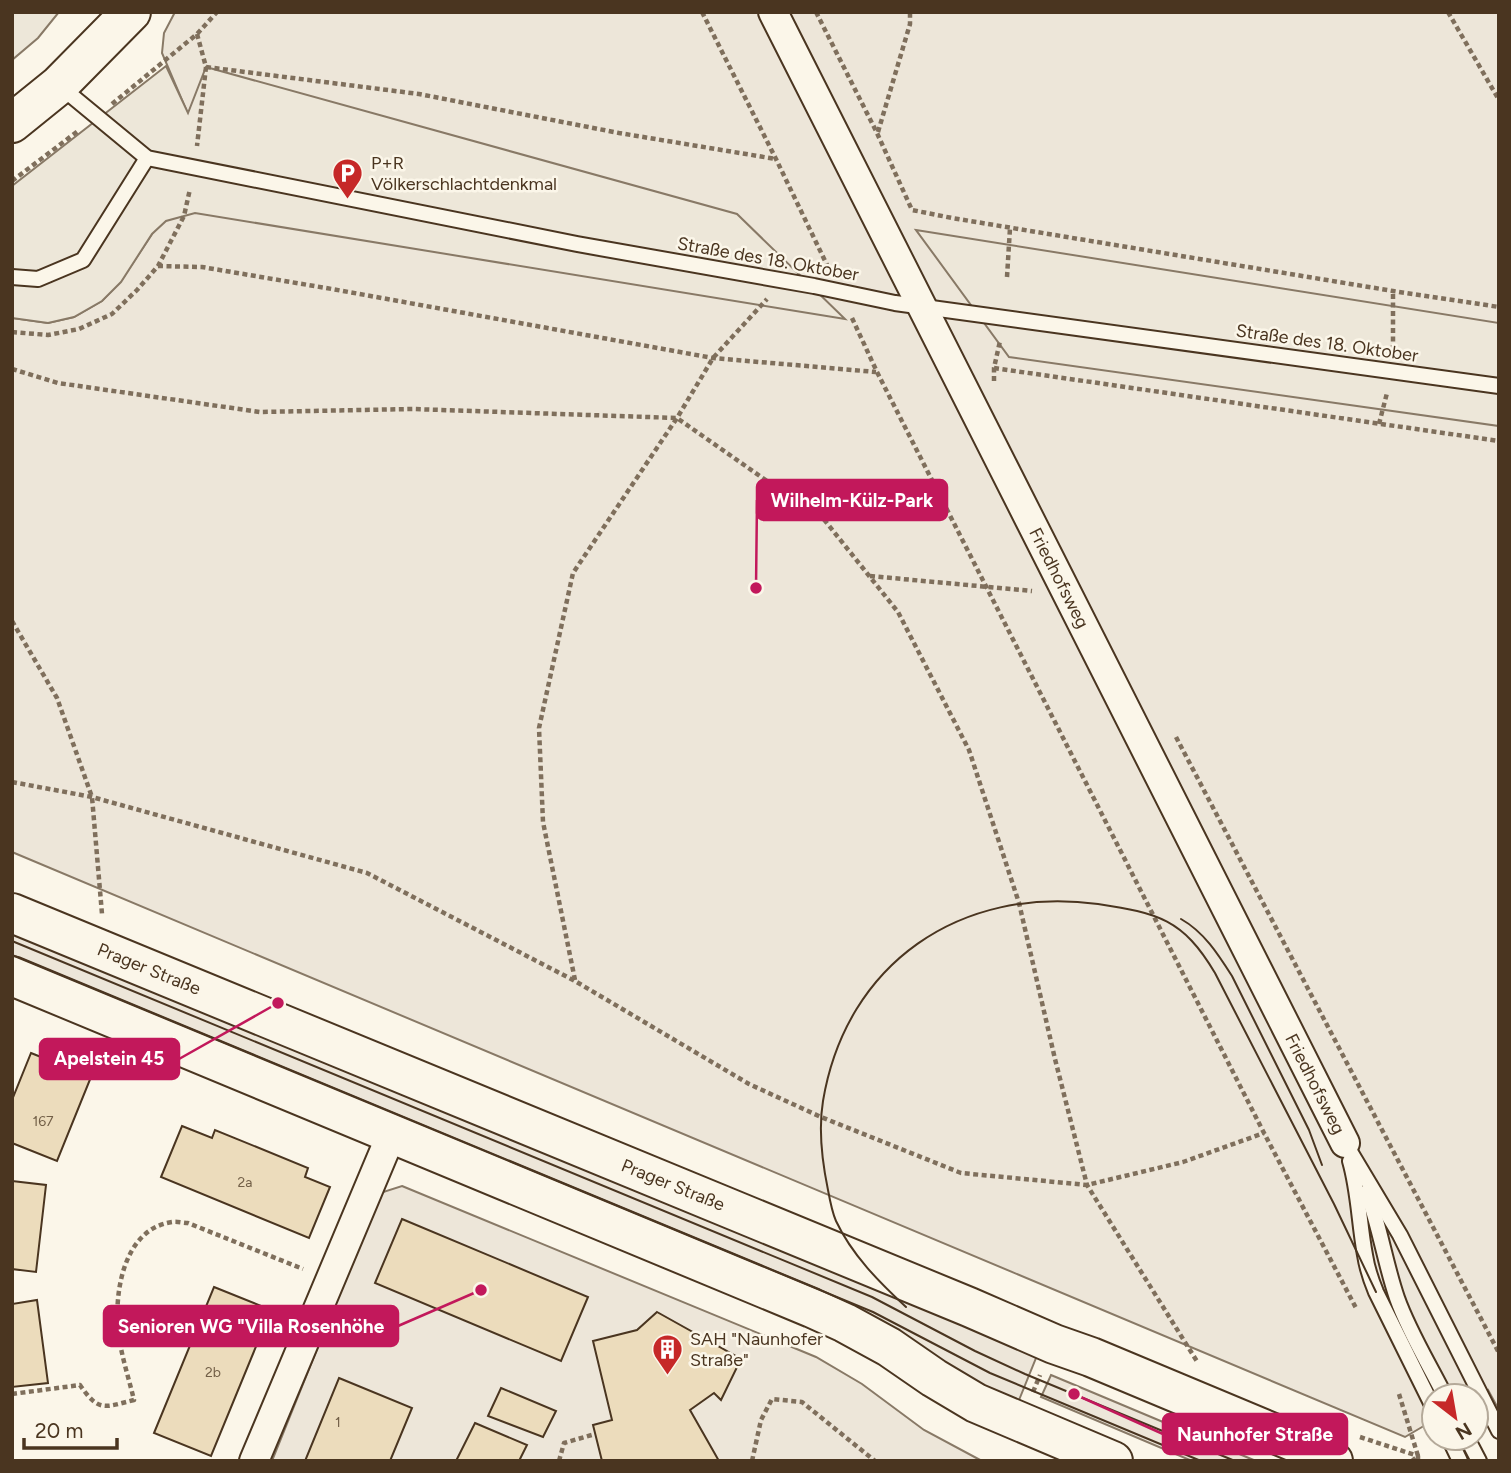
<svg xmlns="http://www.w3.org/2000/svg" width="1511" height="1473" font-family="Figtree,sans-serif">
	<style>
		.green { fill: #ede6d9; stroke: #887966; stroke-width: 2 }
		.parking { fill: #ede7d9; stroke: #887966; stroke-width: 2 }
		.building { fill: #ecdcbc; stroke: #4a3520; stroke-width: 2 }
		.lines { fill: none; stroke-linecap: round; stroke-linejoin: round }
		.lane-casing { stroke: #4a3520; stroke-width: 18 }
		.street-casing { stroke: #4a3520; stroke-width: 32 }
		.primary-casing { stroke: #4a3520; stroke-width: 42 }
		.path { stroke: #7f6f5c; stroke-width: 4.5; stroke-dasharray: 5 3.5; stroke-linecap: butt }
		.lane { stroke: #fbf6e9; stroke-width: 14 }
		.street { stroke: #fbf6e9; stroke-width: 28 }
		.primary { stroke: #fbf6e9; stroke-width: 38 }
		.tram { stroke: #4a3520; stroke-width: 2 }
		.labels { text-anchor: middle; stroke-width: 5; stroke-linejoin: round; paint-order: stroke }
		.number-label { font-size: 14px; fill: #725f47 }
		.poi-label { font-size: 18px; fill: #4a3520; stroke: #fbf6e9; text-anchor: start }
		.street-label { font-size: 18px; fill: #4a3520; stroke: #fbf6e9 }
		.leader { fill: none; stroke: #c2185b; stroke-width: 2.5 }
		.callout-dot { fill: #c2185b; stroke: #fbf6e9; stroke-width: 2.5 }
		.callout { fill: #c2185b; stroke: #c2185b; stroke-width: 2.5 }
		.callout-label { font-size: 19px; text-anchor: middle; font-weight: bold; fill: #fff }
	</style>
	<rect width="100%" height="100%" fill="#fbf6e9"/>
	<g class="green">
		<path d="M175,12H1499V1410L1488,1390L1476,1397L1434,1396V1420L1405,1437L12,852V318L48,323L74,317L102,301L121,281L152,234L188,114L162,53L164,33Z"/>
		<path d="M12,930L1038,1353L1017,1405L12,962Z"/>
		<path d="M402,1186L816,1357L862,1384L924,1430L982,1461H272L380,1193Z"/>
		<path d="M1051,1375L1256,1461H1192L1041,1397Z"/>
	</g>
	<g class="parking">
		<path d="M12,12H59L38,38L12,60Z"/>
		<path d="M166,66L188,113L206,67L737,214L845,319L195,213L166,221L152,234L121,282L102,301L74,317L48,323L12,318V186Z"/>
		<path d="M916,230L1499,323V426L1009,357Z"/>
	</g>
	<g class="building">
		<path d="M31,1053L91,1077L57,1161L12,1143V1100Z"/>
		<path d="M182,1126L212,1138L215,1130L308,1168L305,1177L330,1187L309,1238L161,1177Z"/>
		<path d="M12,1181L46,1185L36,1272L12,1269Z"/>
		<path d="M402,1219L588,1297L561,1361L375,1283Z"/>
		<path d="M214,1287L271,1310L211,1456L154,1433Z"/>
		<path d="M37,1300L48,1383L12,1387V1304Z"/>
		<path d="M657,1312L741,1359L721,1400L714,1393L690,1410L719,1461H602L593,1425L612,1420L593,1341L637,1330Z"/>
		<path d="M339,1378L412,1408L390,1461H305Z"/>
		<path d="M501,1388L556,1411L543,1437L488,1416Z"/>
		<path d="M475,1423L527,1445L519,1461H456Z"/>
	</g>
	<g class="lines">
		<defs>
			<g id="lane">
				<path d="M61,87L147,158L577,244L814,286L895,303L1499,386"/>
				<path d="M12,277L38,279L83,260L147,158"/>
				<path d="M1345,1143L1400,1235L1499,1431"/>
				<path d="M1350,1161C1359,1192 1359,1223 1365,1255C1367,1268 1371,1280 1376,1292L1434,1409"/>
				<path d="M1367,1192C1380,1227 1385,1263 1397,1298C1409,1332 1429,1364 1445,1396"/>
				<path d="M1449,1438L1460,1461"/>
				<path d="M1467,1438L1479,1461"/>
			</g>
			<g id="street">
				<path d="M773,12L1345,1143"/>
				<path d="M254,1461L392,1133"/>
			</g>
			<g id="primary">
				<path d="M12,123L59,85L131,12"/>
				<path d="M12,913L969,1307L1054,1344L1091,1357L1316,1451L1333,1461"/>
				<path d="M12,976L812,1308L845,1323L889,1347L934,1378L976,1403L1113,1461"/>
			</g>
		</defs>
		<use href="#lane" class="lane-casing"/>
		<use href="#street" class="street-casing"/>
		<use href="#primary" class="primary-casing"/>
		<g class="path">
			<path d="M702,12L776,159L827,265"/>
			<path d="M816,12L877,133L912,210L952,218L1393,291L1499,307"/>
			<path d="M1448,12L1499,100"/>
			<path d="M197,34L206,67L197,146"/>
			<path d="M206,67L419,94L619,133L776,159"/>
			<path d="M112,104L197,34L217,12"/>
			<path d="M878,132L910,24V12"/>
			<path d="M12,181L78,131"/>
			<path d="M158,266L202,267L332,289L713,358L876,372"/>
			<path d="M1007,277L1010,228"/>
			<path d="M852,318L877,372L1264,1133L1356,1308"/>
			<path d="M12,332L48,335L79,329L112,314L137,290L158,266L184,216L190,189"/>
			<path d="M1393,350V291"/>
			<path d="M994,368L1499,441"/>
			<path d="M12,369L58,383L260,412L413,409L677,418L767,481L795,491L810,502L898,612L969,750L1019,903L1055,1059L1087,1185L1198,1363"/>
			<path d="M994,381V368L1000,341"/>
			<path d="M1379,424L1387,393"/>
			<path d="M870,576L1032,591"/>
			<path d="M12,621L57,698L92,797L102,914"/>
			<path d="M1176,737L1499,1353"/>
			<path d="M12,782L92,797L367,873L575,981L749,1084L821,1117L961,1173L1087,1185L1183,1162L1264,1133"/>
			<path d="M575,980L543,822L539,728L573,573L677,418L713,358L767,299"/>
			<path d="M1033,1392L1040,1375"/>
			<path d="M12,1394L80,1385C99,1413 105,1407 134,1400C129,1379 122,1358 119,1337C113,1297 122,1229 172,1222C177,1221 183,1223 188,1223L303,1269"/>
			<path d="M1399,1394L1418,1456L1412,1461"/>
			<path d="M1360,1437L1418,1456V1461"/>
			<path d="M559,1461L564,1443L595,1434"/>
			<path d="M752,1461L761,1420L772,1399L802,1402L875,1461"/>
		</g>
		<use href="#lane" class="lane"/>
		<use href="#street" class="street"/>
		<use href="#primary" class="primary"/>
		<g class="tram">
			<path d="M1181,919C1204,932 1218,954 1232,976L1309,1130L1322,1165"/>
			<path d="M12,941L872,1297L975,1351L1025,1374L1235,1461"/>
			<path d="M12,955L873,1312L990,1373L1201,1461"/>
			<path d="M906,1307C879,1282 852,1255 836,1221C832,1212 830,1201 828,1190C822,1161 818,1131 823,1101C846,963 961,885 1098,904C1158,913 1183,919 1215,973L1334,1204L1376,1292"/>
		</g>
	</g>
	<defs>
		<symbol id="parking-pin" viewBox="-11 -11 22 30"><path d="M0 17L-7.5 6A9.5 9.5 0 1 1 7.5 6Z" fill="#c62828" stroke="#fbf6e9"/><path d="M-3.5-5.5H1a3.5 3.5 0 0 1 0 7H-1V5.5H-3.5ZM-1-3.4V-.6H.8a1.4 1.4 0 0 0 0-2.8Z" fill="#fff"/></symbol>
		<symbol id="building-pin" viewBox="-11 -11 22 30"><path d="M0 17L-7.5 6A9.5 9.5 0 1 1 7.5 6Z" fill="#c62828" stroke="#fbf6e9"/><path d="M-4-6H4V6H1V3H-1V6H-4ZM-2.5-4.3h1.7v1.8h-1.7ZM.8-4.3h1.7v1.8H.8ZM-2.5-1h1.7V.8h-1.7ZM.8-1h1.7V.8H.8Z" fill="#fff"/></symbol>
	</defs>
	<g fill-rule="evenodd">
		<use href="#parking-pin" x="330" y="156" width="35" height="47"/>
		<use href="#building-pin" x="650" y="1332" width="35" height="47"/>
	</g>
	<g class="labels">
		<g class="number-label">
			<text x="43" y="1126">167</text>
			<text x="245" y="1187">2a</text>
			<text x="213" y="1377">2b</text>
			<text x="338" y="1427">1</text>
		</g>
		<g class="poi-label">
			<text x="371" y="169">P+R<tspan x="371" dy="21">Völkerschlachtdenkmal</tspan></text>
			<text x="690" y="1345">SAH "Naunhofer<tspan x="690" dy="21">Straße"</tspan></text>
		</g>
		<g class="street-label">
			<text transform="translate(768 259) rotate(10)" y="6">Straße des 18. Oktober</text>
			<text transform="translate(1327 343) rotate(8)" y="6">Straße des 18. Oktober</text>
			<text transform="translate(1059 578) rotate(63)" y="6">Friedhofsweg</text>
			<text transform="translate(149 969) rotate(22)" y="6">Prager Straße</text>
			<text transform="translate(1315 1084) rotate(63)" y="6">Friedhofsweg</text>
			<text transform="translate(673 1185) rotate(22)" y="6">Prager Straße</text>
		</g>
	</g>
	<path class="leader" d="M756 588L757 500M278 1003L179 1059M481 1290L398 1326M1074 1394L1163 1434"/>
	<g class="callout-dot">
		<circle cx="756" cy="588" r="7"/>
		<circle cx="278" cy="1003" r="7"/>
		<circle cx="481" cy="1290" r="7"/>
		<circle cx="1074" cy="1394" r="7"/>
	</g>
	<g class="callout">
		<rect x="757" y="480" width="190" height="40" rx="7"/>
		<rect x="40" y="1039" width="139" height="40" rx="7"/>
		<rect x="104" y="1306" width="294" height="40" rx="7"/>
		<rect x="1163" y="1414" width="184" height="40" rx="7"/>
	</g>
	<g class="callout-label">
		<text x="852" y="507">Wilhelm-Külz-Park</text>
		<text x="109" y="1065">Apelstein 45</text>
		<text x="251" y="1333">Senioren WG "Villa Rosenhöhe</text>
		<text x="1255" y="1441">Naunhofer Straße</text>
	</g>
	<rect width="1511" height="1473" fill="none" stroke="#4a3520" stroke-width="28"/>
	<g transform="translate(1455 1417) rotate(149)"><circle r="33" fill="#fbf6e9" stroke="#b4a999" stroke-width="2"/>
	<path d="M0-5L12 26L0 18L-12 26Z" fill="#c62828"/>
	<text y="-10" font-size="19" font-weight="bold" text-anchor="middle" fill="#4a3520">N</text>
	</g>
	<path d="M24 1438v10h93v-10" fill="none" stroke="#4a3520" stroke-width="3.5"/>
	<text x="35" y="1438" font-size="21" fill="#4a3520" stroke="#fbf6e9" stroke-width="5" paint-order="stroke">20 m</text>
</svg>
